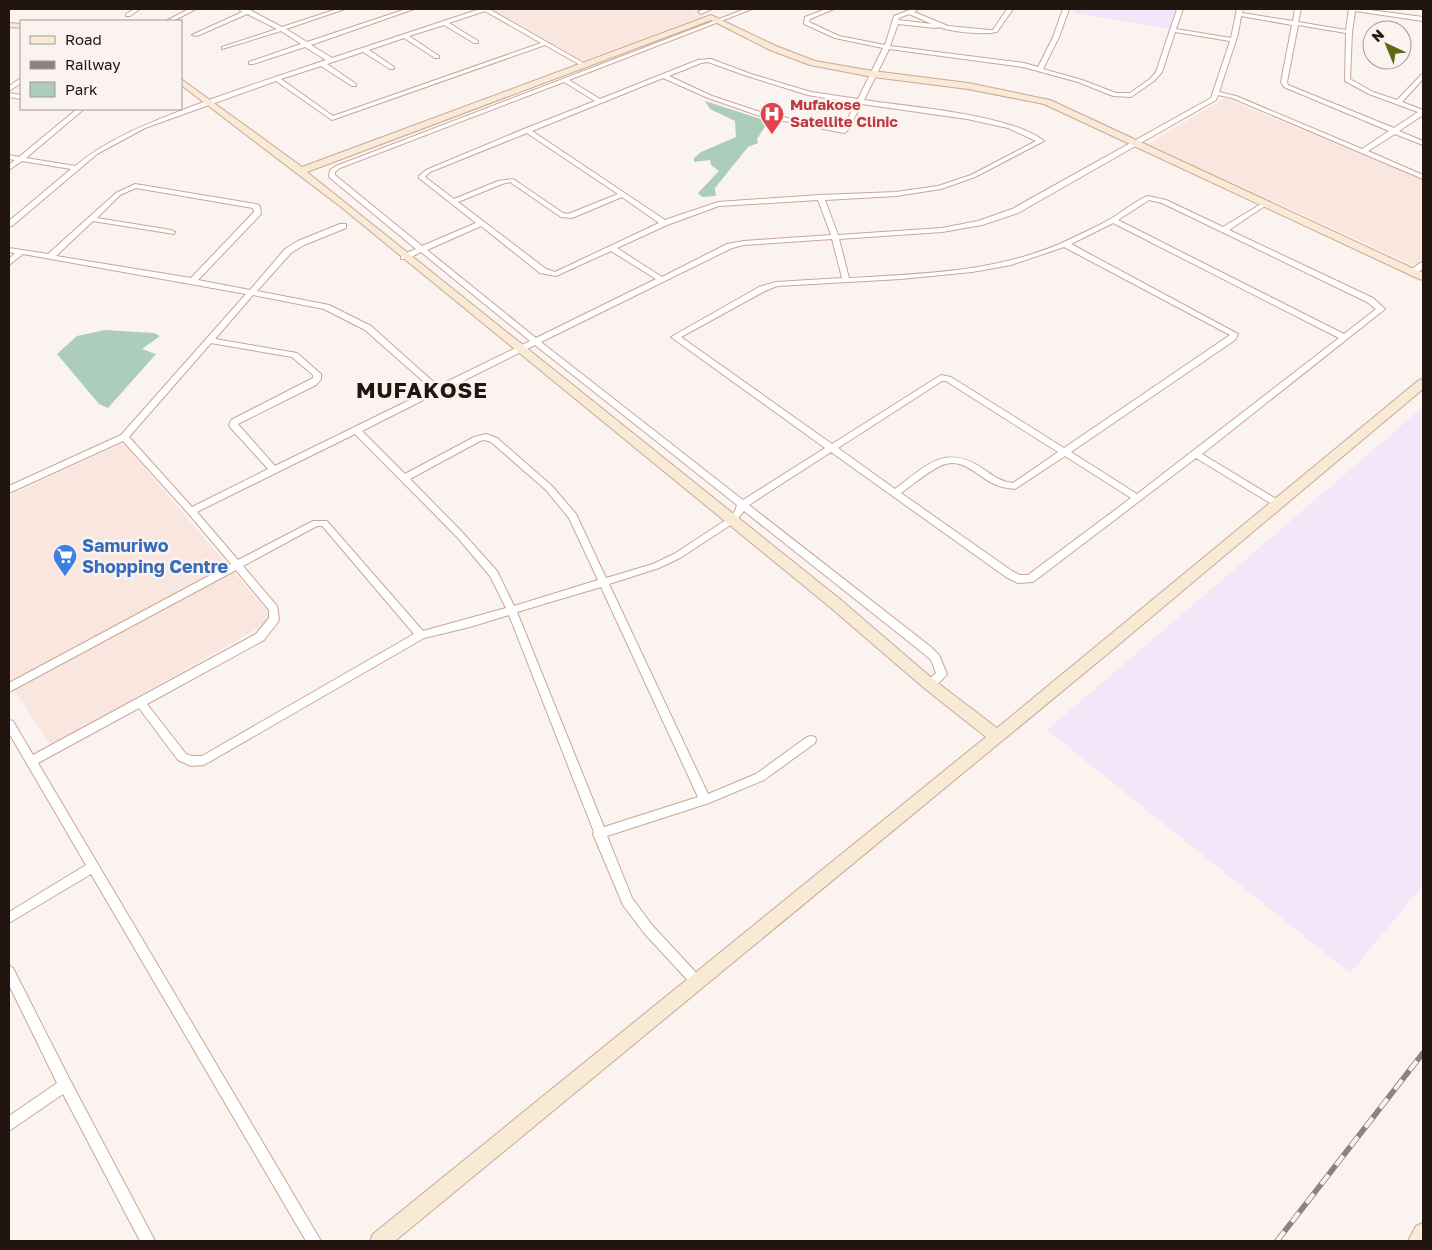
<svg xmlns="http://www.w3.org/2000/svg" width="1432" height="1250" font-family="'Golos Text',sans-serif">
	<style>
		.built { fill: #f9e6de }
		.education { fill: #f3e6f9 }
		.green { fill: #adcdbc }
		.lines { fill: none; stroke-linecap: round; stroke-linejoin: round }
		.street-casing { stroke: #cba697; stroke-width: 2 }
		.secondary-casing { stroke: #cba697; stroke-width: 2 }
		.street { fill: #fff; fill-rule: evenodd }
		.secondary { fill: #f8ead5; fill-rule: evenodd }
		.rail-casing { stroke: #8d827e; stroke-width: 5.5 }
		.rail { stroke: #fbf3f0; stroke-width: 4; stroke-dasharray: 12; stroke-linecap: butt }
		.labels { text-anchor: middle; stroke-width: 5; stroke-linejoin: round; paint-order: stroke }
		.far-health-label { font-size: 15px; font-weight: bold; fill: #be3a42; stroke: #fbf3f0; text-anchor: start }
		.shop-label { font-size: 18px; font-weight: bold; fill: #366cbe; stroke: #fbf3f0; text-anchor: start }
		.district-label { font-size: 22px; font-weight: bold; letter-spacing: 1px; fill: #221510; stroke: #fbf3f0 }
	</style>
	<rect width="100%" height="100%" fill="#fbf3f0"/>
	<g class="built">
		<path d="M490,9H688L704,16L582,61Z"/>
		<path d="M1225,98L1423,180V262L1417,267L1148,144Z"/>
		<path d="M123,443L274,619L51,746L9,681V496Z"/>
	</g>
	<g class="education">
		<path d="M1074,9H1175L1169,29L1073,13Z"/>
		<path d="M1423,407V885L1350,973L1047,730Z"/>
	</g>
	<g class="green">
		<path d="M705,101L764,120L766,125L757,139L758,143L748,147L715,188L716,196L702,197L698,193L719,171L711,165L710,160L694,162V158L701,152L736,137L735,121L710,109Z"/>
		<path d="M105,330L154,333L160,336L142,349L156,354L108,408L99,404L57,354L77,336Z"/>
	</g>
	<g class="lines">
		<defs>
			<g id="street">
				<path d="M134,9H140L130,16H126V14Z"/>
				<path d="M189,9H196L173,21H166Z"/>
				<path d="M238,9L250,10L282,27L337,9H345L286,29L307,42L406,9H414L311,45L332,58L480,9H489L587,65L582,66L545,45L332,120L276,81L145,128L97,154L12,226H9V221L71,169L22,161L9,170V165L15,160L9,159V155L19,157L77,109H84L26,158L75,166C109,138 149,123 190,107C235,90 281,75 326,60L305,47L253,64H249V62L301,44L281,31L222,49V47L277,29L247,14L197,36L192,35L242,12ZM485,11L541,43L333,116L281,79L321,66L352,86H356V84L327,64L363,52L390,69H394V67L369,50L404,38L435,58H439V56L409,36L444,25L474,43H478V41L449,23Z"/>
				<path d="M704,9H712L701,14L698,12Z"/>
				<path d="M745,9H752L569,80L600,99L698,60L711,59L751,74L811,92L858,99L883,48L835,38L804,24L805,17L826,9H834L810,19L809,22L839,36L885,45L894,16L912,9H919L914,12L948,26L990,30H993L1007,9H1013L997,32C983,35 952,32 939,27L936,28L898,24L890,46L1024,63L1038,67L1053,37L1063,9H1069L1059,37L1043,69L1082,80L1116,93H1130L1150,79L1156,72L1177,9H1183L1176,29L1231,38L1237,9H1243L1242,13L1293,21L1295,9H1301L1298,22L1346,30L1349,9H1362L1423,17V21L1355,11L1352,32L1350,79L1373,92L1397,100L1421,75L1423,74V79L1402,102L1423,110V115L1399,131L1423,141V145L1395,134L1368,151L1423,175V179L1232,98L1218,95L1216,100L1018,213L982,225L942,232L839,239L849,278C921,274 997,272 1064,242C1080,234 1097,227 1112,218C1124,211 1135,201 1148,196L1166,200L1223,227L1266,201L1270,203L1268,204L1229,230L1373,298L1385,309L1202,454L1281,502L1283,504L1281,506H1275L1196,458L1033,582L1018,583L1006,577L831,452L749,505L931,647L939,655L947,674C943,680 933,689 925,687L924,684L936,673L931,660L923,653L744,511L735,522L680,558L659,568L609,584L708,794L756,774L807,737L811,736L815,737L816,740L815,743L764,780L709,803L607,836L632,898L652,925L701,978L703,982L701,986L697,988L693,986L644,933L623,905L593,834L594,832L509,615L470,627L424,638L204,765L191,766L178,760L139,708L38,763L321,1241H306L91,874L9,923V912L86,865L9,733V720L13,721L33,755L256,634L269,618V610L236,570L9,692V683L231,564L188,513L123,441L9,493V486L121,435L246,294L23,254L9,265V259L15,253L9,252V248L48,254L116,193L135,184L256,204L260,206L261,214L198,280L250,290L285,249L298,241L340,224H346V228L304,245L291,253L257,291L329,305L371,326L438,386L530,341L421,252L407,259H401V255L416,249L329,177L330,170L336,166ZM909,14L932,24L898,20L899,18ZM1241,16L1292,25L1281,82L1284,87L1389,131L1362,149L1236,96L1219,92L1238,34ZM1298,25L1346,33L1345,81L1369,94L1418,112L1394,128L1288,85L1287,82ZM1175,32L1230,41L1211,98L1012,209L978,221L942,228L838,235L825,200L896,196L941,189L975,177L1044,141C1010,114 909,107 864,100L889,49L1023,67L1078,82L1113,96L1131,97L1154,81L1162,72ZM708,62L747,76L808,95L856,103L842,129L763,113L712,96L669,76L701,63ZM663,78L708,98L760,116L844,133L847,131L862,104L967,119L1008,128L1036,141L971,175L938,186L896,192L820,195L718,202L665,220L532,131ZM564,82L595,101L524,129L426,170L419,176V178L476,223L422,246L335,175V172L340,168ZM527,133L618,194L568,214L563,213L513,179L498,181L454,199L425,177L430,172ZM510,182L561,217L572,218L622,197L659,223L555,272L546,269L458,202L502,184ZM136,188L253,208L254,212L191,278L56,256L93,221L174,234L175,232L171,230L97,218L120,195ZM818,200L831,235L744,241L727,244L662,277L617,248L667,225L719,206ZM1149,200L1162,203L1367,302L1376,309L1344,334L1118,220ZM1113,223L1339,338L1137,494L1071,452L1235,340L1238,334L1071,244ZM481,226L540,273L556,276L611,251L656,279L536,338L427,250ZM832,239L842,278L776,282L759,287L671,337L825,448L743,500L541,342L732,248L744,245ZM1064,247L1230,335L1064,448L951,377L941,375L832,444L681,337L765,291L777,286L901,279L972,272L1011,265ZM253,295L324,309L365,330L432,389L275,466L238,424L316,385L321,379V374L297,353L215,339ZM211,343L292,357L313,375V378L231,420L229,425L230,427L268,469L192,507L129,437ZM535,345L737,505L735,511L729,518L674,554L653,564L606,578L576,514L552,486L497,438L486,434L474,437L405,474L362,431L437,393H442L443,391ZM942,381H946L1058,452L1013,483C1001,482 992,475 982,468C944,443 925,467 895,489L838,448ZM355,434L457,537L490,576L506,608L423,631L327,521H313L238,560L197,512ZM485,440L491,442L546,490L569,518L598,580L514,606L497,571L463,533L410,479L480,441ZM1065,456L1131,498L1028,575H1020L1012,571L901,493C914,484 926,473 940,466C961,456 975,474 992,483C1000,487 1007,488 1015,489ZM317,526H322L324,528L414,634L202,756H192L186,754L147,704L264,640L278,622L279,619L277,606L243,566ZM601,587L698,797L604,827L517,612Z"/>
				<path d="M21,78V83L9,91V86Z"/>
				<path d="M9,93L21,95V99L9,97Z"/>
				<path d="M1420,263H1423V268L1417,274H1411V270Z"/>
				<path d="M9,966L13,968L70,1080L155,1241H140L63,1094L9,1131V1116L57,1083L9,985Z"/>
			</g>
			<g id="secondary">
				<path d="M711,15L776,46L815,61L873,71L968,83L1050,100L1423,273V280L1419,279L1044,104L968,89L873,77L810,65L770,50L711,20L307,172L841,600L934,680L997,728L1419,380L1423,379V389L1105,656L395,1241H370L373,1234L986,737L924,688L831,608L341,207L181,85V79L302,167Z"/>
				<path d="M9,23L21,24V28L9,27Z"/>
				<path d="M1423,1223V1241H1408L1416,1226Z"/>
			</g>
		</defs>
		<use href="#street" class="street-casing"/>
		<use href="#secondary" class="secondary-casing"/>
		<use href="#street" class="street"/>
		<use href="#secondary" class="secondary"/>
		<defs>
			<path id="rail" d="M1277,1241L1423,1053"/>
		</defs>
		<use href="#rail" class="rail-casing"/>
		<use href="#rail" class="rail"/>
	</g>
	<defs>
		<symbol id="hospital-pin" viewBox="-11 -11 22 30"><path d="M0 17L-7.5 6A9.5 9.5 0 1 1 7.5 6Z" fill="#e0444e" stroke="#fbf3f0"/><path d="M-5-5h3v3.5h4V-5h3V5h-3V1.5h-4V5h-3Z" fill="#fff"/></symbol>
		<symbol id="supermarket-pin" viewBox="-11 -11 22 30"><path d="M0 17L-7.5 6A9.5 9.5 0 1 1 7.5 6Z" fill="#3f7fe0" stroke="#fbf3f0"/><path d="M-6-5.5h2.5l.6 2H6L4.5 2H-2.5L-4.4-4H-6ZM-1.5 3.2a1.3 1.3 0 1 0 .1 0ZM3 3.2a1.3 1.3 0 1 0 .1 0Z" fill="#fff"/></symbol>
	</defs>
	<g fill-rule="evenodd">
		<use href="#hospital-pin" x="758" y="100" width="28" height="38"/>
		<use href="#supermarket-pin" x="51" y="542" width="28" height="38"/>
	</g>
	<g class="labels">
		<g class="far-health-label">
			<text x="790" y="110">Mufakose<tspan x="790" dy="17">Satellite Clinic</tspan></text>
		</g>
		<g class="shop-label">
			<text x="82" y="552">Samuriwo<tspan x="82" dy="21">Shopping Centre</tspan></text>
		</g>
		<g class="district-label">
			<text x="422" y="398">MUFAKOSE</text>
		</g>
	</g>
	<rect width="1432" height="1250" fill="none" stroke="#221510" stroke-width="20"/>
	<rect x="20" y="20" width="162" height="90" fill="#fbf3f0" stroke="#a49a96"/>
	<rect x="30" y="36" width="25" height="8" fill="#f8ead5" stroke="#a49a96"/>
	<text x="65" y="45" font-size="15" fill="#221510">Road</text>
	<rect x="30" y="61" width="25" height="8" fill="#8d827e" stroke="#a49a96"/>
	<text x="65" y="70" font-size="15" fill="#221510">Railway</text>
	<rect x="30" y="82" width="25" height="15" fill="#adcdbc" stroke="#a49a96"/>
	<text x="65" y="95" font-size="15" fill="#221510">Park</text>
	<g transform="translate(1387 45) rotate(316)"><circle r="24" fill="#fbf3f0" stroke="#a49a96"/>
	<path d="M0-4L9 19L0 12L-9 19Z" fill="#5d6911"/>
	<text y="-8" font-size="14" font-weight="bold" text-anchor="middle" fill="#221510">N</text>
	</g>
</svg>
